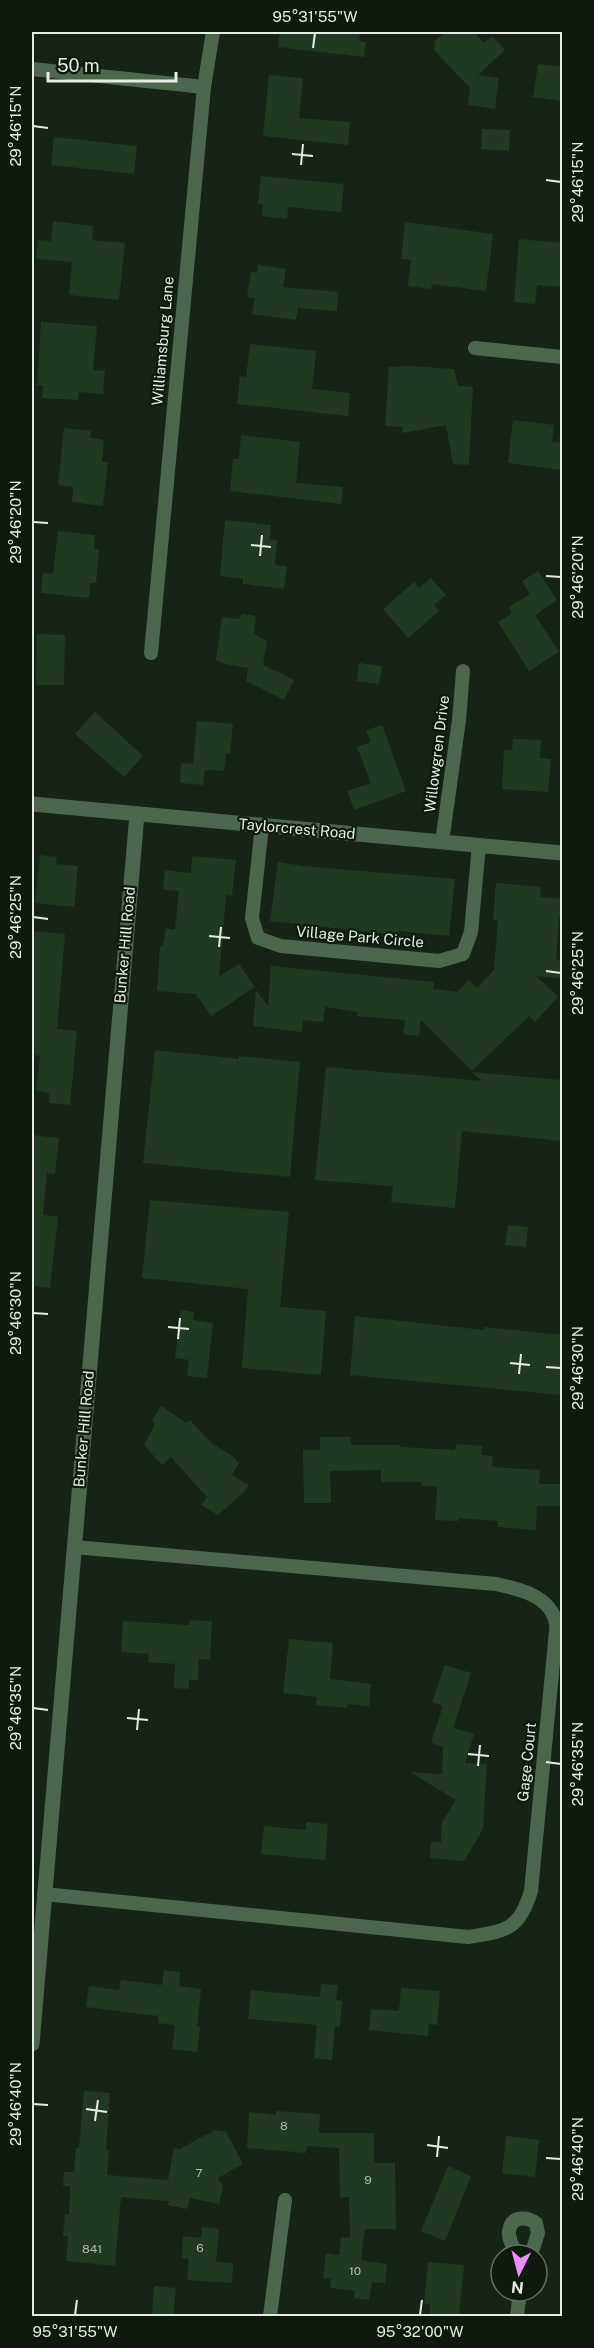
<svg xmlns="http://www.w3.org/2000/svg" width="594" height="2348" font-family="'Public Sans',sans-serif">
	<style>
		.building { fill: #213922 }
		.lines { fill: none; stroke-linecap: round; stroke-linejoin: round }
		.minor { stroke: #4d674e; stroke-width: 14 }
		.tertiary { stroke: #4d674e; stroke-width: 15 }
		.ticks { fill: none; stroke: #e5ece5; stroke-width: 2 }
		.labels { text-anchor: middle; stroke-width: 4.5; stroke-linejoin: round; paint-order: stroke }
		.number-label { font-size: 12px; fill: #b4bfb4 }
		.street-label { font-size: 15px; fill: #e5ece5; stroke: #0f1a0f }
		.neatline { fill: none; stroke: #e5ece5; stroke-width: 2 }
		.ticks-label { font-size: 15px; text-anchor: middle; fill: #e5ece5 }
	</style>
	<rect width="100%" height="100%" fill="#182318"/>
	<g class="building">
		<path d="M280,32H360L359,41L366,42L364,57L278,47Z"/>
		<path d="M445,32H474L484,43L492,36L505,50L478,75L499,78L495,109L468,105L470,88L434,50L435,41Z"/>
		<path d="M538,64L562,67V101L533,97Z"/>
		<path d="M269,75L303,78L299,118L350,122L348,145L263,136Z"/>
		<path d="M482,129L510,130L509,151L481,149Z"/>
		<path d="M54,137L137,146L134,174L51,165Z"/>
		<path d="M261,176L344,184L341,212L288,207L287,219L262,216L263,204H258Z"/>
		<path d="M53,221L93,226L92,240L125,243L119,300L69,295L72,262L36,259L38,240L51,241Z"/>
		<path d="M405,222L493,234L486,291L432,284L431,289L408,286L411,260L401,259Z"/>
		<path d="M519,239L562,243V287L537,285L535,304L514,302Z"/>
		<path d="M258,265L286,269L283,287L338,292L337,311L298,308L296,320L252,314L255,298L247,297L251,272L257,273Z"/>
		<path d="M41,322L97,326L93,370L105,371L103,394L79,392L78,400L42,398L43,385H37Z"/>
		<path d="M250,344L316,351L312,389L350,393L348,416L237,404L240,376L246,377Z"/>
		<path d="M409,366L454,369L458,386L473,387L469,465L453,464L446,425L402,433L403,427L385,426L389,367Z"/>
		<path d="M513,420L554,425L552,442L562,443V470L508,463Z"/>
		<path d="M64,428L91,431L90,438L104,440L102,462H108L103,506L72,502L73,487L58,485Z"/>
		<path d="M241,435L300,442L296,483L343,487L341,504L230,491L233,459H239Z"/>
		<path d="M225,520L271,525L270,539L277,540L275,565L287,566L284,589L243,584V579L220,576Z"/>
		<path d="M58,531L95,535L94,549H99L96,583H90L89,598L41,593L43,573L53,574Z"/>
		<path d="M538,571L557,600L535,615L559,652L529,671L498,622L512,613L509,607L530,594L522,581Z"/>
		<path d="M431,578L446,595L434,605L439,611L408,638L383,609L414,582L419,588Z"/>
		<path d="M242,614L256,616L254,634L267,641L263,665L294,680L284,700L246,681L248,668L225,664L216,660L222,617L239,619Z"/>
		<path d="M37,634L65,635L64,685H36Z"/>
		<path d="M359,663L382,666L379,684L357,681Z"/>
		<path d="M95,712L143,756L124,777L75,734Z"/>
		<path d="M197,721L233,724L230,754L226,753L224,771L205,770L203,785L180,783L181,763L193,764Z"/>
		<path d="M382,725L406,791L354,810L347,791L371,783L357,747L371,742L366,730Z"/>
		<path d="M513,739L541,740L540,758L551,759L548,792L502,789L504,750H512Z"/>
		<path d="M40,855L57,857L56,864L78,866L74,907L35,903Z"/>
		<path d="M192,856L236,860L232,896L226,895L219,977L239,964L255,987L211,1016L196,994L157,991L160,946H163L166,928L175,930L179,891L163,890L165,870L191,873Z"/>
		<path d="M278,862L303,866L455,879L449,936L399,931L398,935L270,921Z"/>
		<path d="M496,883L541,887L540,897L562,899V918H559L556,960H562V979L536,976L558,997L535,1022L529,1016L472,1071L421,1020L419,1036L403,1034L405,1020L357,1016L358,1012L325,1007L323,1022L303,1020L302,1032L253,1026L256,990L268,1006L271,966L434,982L433,989L457,992L469,980L477,988L494,970L498,920H493Z"/>
		<path d="M32,931L65,934L57,1029L77,1031L70,1105L49,1103L50,1093L36,1091L40,1056L32,1055Z"/>
		<path d="M155,1050L239,1059V1056L300,1062L290,1177L143,1163Z"/>
		<path d="M326,1067L482,1081L472,1072L562,1080V1141L462,1131L455,1208L391,1202L393,1186L315,1180Z"/>
		<path d="M32,1135L59,1138L55,1174L47,1173L43,1215L58,1217L50,1288L32,1286Z"/>
		<path d="M150,1200L289,1212L280,1307L326,1311L321,1375L242,1368L248,1289L142,1278Z"/>
		<path d="M508,1225L528,1227L526,1247L505,1245Z"/>
		<path d="M181,1310L194,1312L193,1320L213,1323L207,1378L187,1376L189,1360L175,1358Z"/>
		<path d="M355,1316L484,1330V1327L562,1335V1395L350,1375Z"/>
		<path d="M161,1406L186,1423L190,1420L211,1443L231,1455L239,1463L232,1475L249,1485L244,1492L218,1515L201,1505L207,1497L171,1457L162,1465L144,1445L155,1424L152,1421Z"/>
		<path d="M320,1437H351V1445H400V1447L455,1450L456,1444L482,1446L481,1455L493,1456L492,1467L540,1470L539,1484H562V1506H537L536,1530L498,1527V1521L459,1518L458,1521L435,1520L437,1487L421,1485V1482H381V1470L330,1471L331,1503H304L303,1450H320Z"/>
		<path d="M190,1620L212,1621L210,1660L199,1659L198,1680H189V1689L174,1688L175,1664L148,1662L149,1654L121,1652L123,1621L189,1625Z"/>
		<path d="M289,1639L333,1643L330,1679L371,1684L369,1706L348,1704L347,1708L316,1705L317,1697L283,1693Z"/>
		<path d="M445,1665L471,1673L453,1728L474,1734L465,1763L487,1764L483,1829L464,1861L430,1858L431,1842H441L442,1822L456,1800L410,1772L442,1774L443,1747L431,1743L443,1706L432,1702Z"/>
		<path d="M306,1822L328,1824L325,1860L261,1854L264,1826L306,1830Z"/>
		<path d="M164,1970L180,1972L179,1986L201,1989L197,2027H200L197,2052L172,2049L175,2025L158,2023V2016L86,2007L89,1986L119,1990L121,1980L162,1985Z"/>
		<path d="M321,1984L338,1985L336,2000L342,2001L340,2027L335,2026L332,2060L314,2058L317,2025L248,2019L251,1990L320,1997Z"/>
		<path d="M401,1988L440,1991L437,2025L429,2024L428,2036L369,2030L371,2009L399,2011Z"/>
		<path d="M84,2091L110,2093L106,2150L109,2151L107,2175L168,2180L174,2148L180,2149L215,2130L226,2132L243,2164L218,2178L223,2187L219,2204L190,2198L187,2209L168,2205L169,2201L121,2197L115,2266L66,2261L68,2236H63L65,2214L69,2215L70,2186H63L64,2172H74L76,2148H79Z"/>
		<path d="M276,2111L320,2114L319,2133H374V2163H395L396,2229H365L361,2260L387,2264L385,2283L372,2282L369,2300L354,2298L355,2291L330,2288L331,2279L323,2278L326,2253L339,2255L341,2237L350,2238L349,2197H340L339,2148L307,2146L306,2153L247,2148L249,2112L276,2115Z"/>
		<path d="M506,2136L539,2140L535,2177L502,2173Z"/>
		<path d="M448,2166L471,2176L445,2241L421,2231Z"/>
		<path d="M202,2227L219,2229L216,2262L233,2263L232,2283L187,2280L189,2259L182,2258L183,2236L201,2238Z"/>
		<path d="M428,2262L464,2265L459,2316H429L430,2304H424Z"/>
		<path d="M154,2286L176,2288L173,2316H152Z"/>
	</g>
	<g class="lines">
		<g class="minor">
			<path d="M32,69L204,87"/>
			<path d="M475,348L562,357"/>
			<path d="M151,653L204,87L213,32"/>
			<path d="M262,826L252,918L258,938L281,946L439,961L463,954L471,932L479,845"/>
			<path d="M442,842L459,720L463,671"/>
			<path d="M44,1894L468,1937C505,1931 519,1931 531,1891L555,1642C555,1636 557,1629 556,1623C550,1595 518,1589 496,1584L74,1547"/>
			<path d="M517,2255C514,2248 508,2240 509,2231C511,2216 526,2216 536,2223L538,2233L531,2255"/>
			<path d="M270,2316L285,2200"/>
			<path d="M517,2316L520,2291"/>
		</g>
		<g class="tertiary">
			<path d="M32,804L562,853"/>
			<path d="M32,2044L137,814"/>
		</g>
	</g>
	<path class="ticks" d="M313,48L315,33M33,126L48,128M292,154L313,156M301,165L303,144M546,180L561,182M33,522L48,523M251,545L271,547M260,556L262,535M546,576L561,577M33,917L48,919M209,936L230,938M219,947L221,927M546,971L561,973M33,1313L48,1314M168,1327L189,1329M178,1339L180,1318M510,1363L530,1365M546,1367L561,1368M519,1374L521,1354M33,1708L48,1710M127,1718L148,1720M137,1730L139,1709M468,1754L489,1756M546,1762L561,1764M478,1766L480,1745M33,2104L48,2105M86,2109L107,2112M95,2121L98,2100M427,2145L448,2148M437,2157L439,2136M546,2158L561,2159M75,2315L77,2300M420,2315L422,2300"/>
	<g class="labels">
		<g class="number-label">
			<text x="284" y="2130">8</text>
			<text x="199" y="2177">7</text>
			<text x="368" y="2184">9</text>
			<text x="200" y="2252">6</text>
			<text x="92" y="2253">841</text>
			<text x="355" y="2275">10</text>
		</g>
		<g class="street-label">
			<text transform="translate(163 341) rotate(-85)" y="5">Williamsburg Lane</text>
			<text transform="translate(437 754) rotate(-83)" y="5">Willowgren Drive</text>
			<text transform="translate(297 829) rotate(5)" y="5">Taylorcrest Road</text>
			<text transform="translate(360 937) rotate(5)" y="5">Village Park Circle</text>
			<text transform="translate(125 945) rotate(-85)" y="5">Bunker Hill Road</text>
			<text transform="translate(84 1429) rotate(-85)" y="5">Bunker Hill Road</text>
			<text transform="translate(527 1762) rotate(-84)" y="5">Gage Court</text>
		</g>
	</g>
	<rect width="594" height="2348" fill="none" stroke="#0f1a0f" stroke-width="66"/>
	<g transform="translate(519 2273) rotate(186)"><circle r="28" fill="#0f1a0f" stroke="#656e65" stroke-width="1.5"/>
	<path d="M0-4.5L10 22L0 15L-10 22Z" fill="#e98efe"/>
	<text y="-9" font-size="16" font-weight="bold" text-anchor="middle" fill="#e5ece5">N</text>
	</g>
	<path d="M48 72v9h128v-9" fill="none" stroke="#e5ece5" stroke-width="3"/>
	<text x="57" y="72" font-size="18" fill="#e5ece5" stroke="#0f1a0f" stroke-width="4.5" paint-order="stroke">50 m</text>
	<rect x="33" y="33" width="528" height="2282" class="neatline"/>
	<g class="ticks-label">
		<text x="315" y="22">95°31'55"W</text>
		<text transform="translate(16 126) rotate(-90)" y="5">29°46'15"N</text>
		<text transform="translate(578 182) rotate(-90)" y="5">29°46'15"N</text>
		<text transform="translate(16 522) rotate(-90)" y="5">29°46'20"N</text>
		<text transform="translate(578 577) rotate(-90)" y="5">29°46'20"N</text>
		<text transform="translate(16 917) rotate(-90)" y="5">29°46'25"N</text>
		<text transform="translate(578 973) rotate(-90)" y="5">29°46'25"N</text>
		<text transform="translate(16 1313) rotate(-90)" y="5">29°46'30"N</text>
		<text transform="translate(578 1368) rotate(-90)" y="5">29°46'30"N</text>
		<text transform="translate(16 1708) rotate(-90)" y="5">29°46'35"N</text>
		<text transform="translate(578 1764) rotate(-90)" y="5">29°46'35"N</text>
		<text transform="translate(16 2104) rotate(-90)" y="5">29°46'40"N</text>
		<text transform="translate(578 2159) rotate(-90)" y="5">29°46'40"N</text>
		<text x="75" y="2337">95°31'55"W</text>
		<text x="420" y="2337">95°32'00"W</text>
	</g>
</svg>
